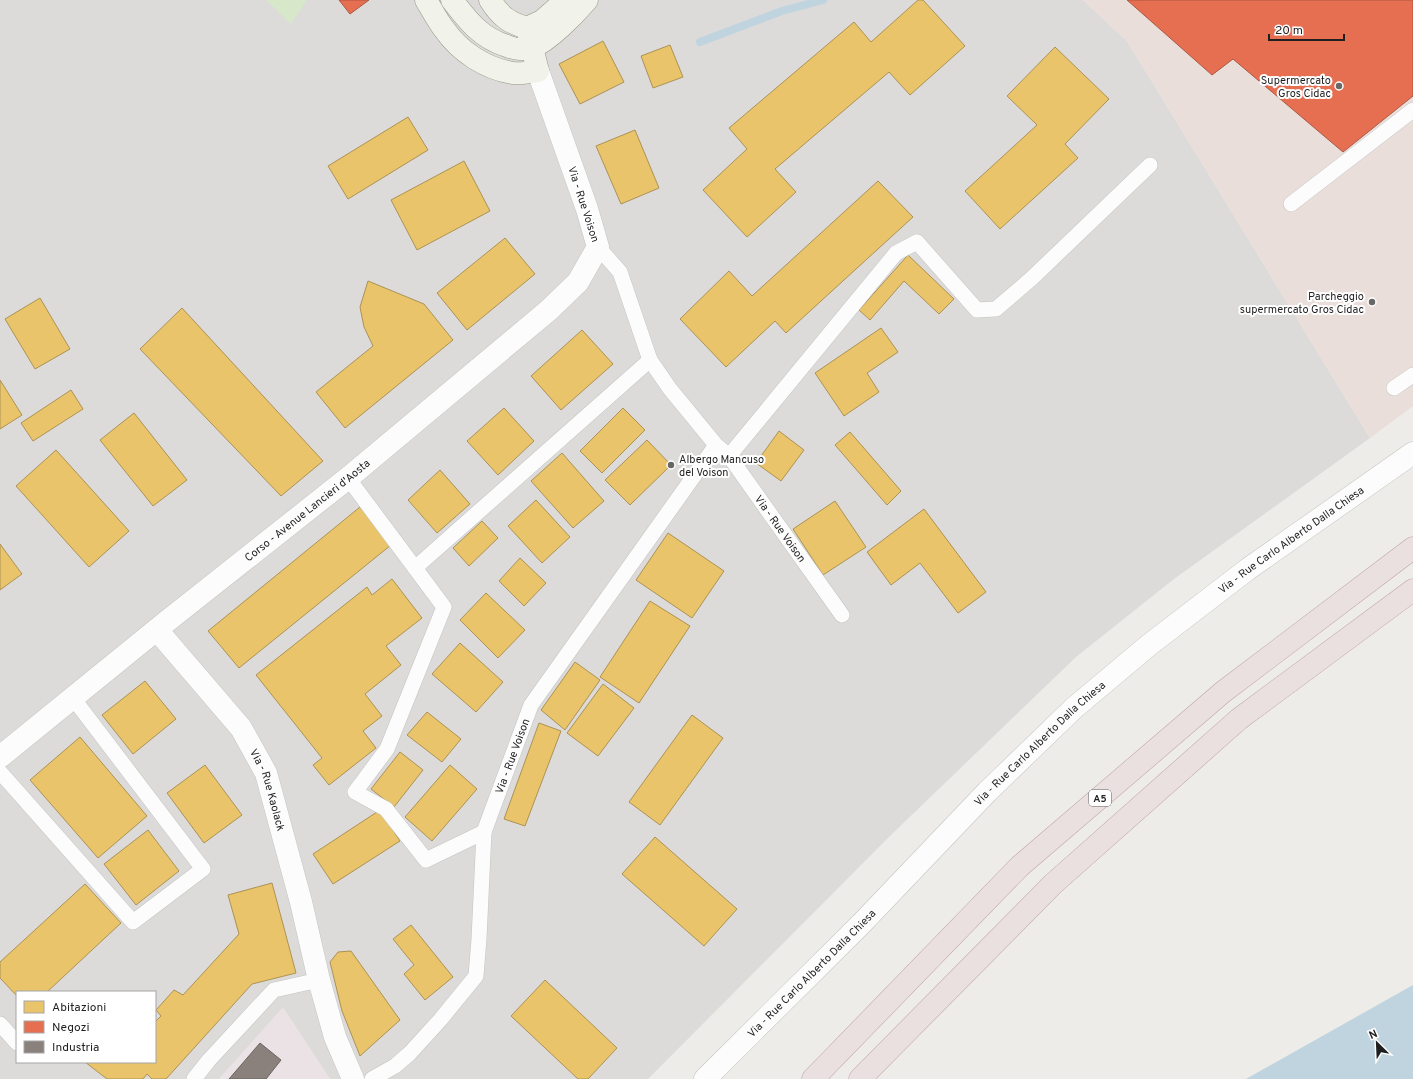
<svg xmlns="http://www.w3.org/2000/svg" width="1413" height="1079" font-family="Overpass,sans-serif">
	<style>
		.residential { fill: #dcdbd9; fill-rule: evenodd }
		.commercial { fill: #eadedb }
		.industrial { fill: #eae2e5 }
		.grass { fill: #d7e8ca }
		.water { fill: #bfd4de }
		.homes { fill: #e9c46a; stroke: #ac9254 }
		.shops { fill: #e76f51; stroke: #ab5742 }
		.industry { fill: #8a817c; stroke: #6a6460 }
		.lines { fill: none; stroke-linecap: round; stroke-linejoin: round }
		.stream { stroke: #bfd4de; stroke-width: 8 }
		.lane-casing { stroke: #c4c4c2; stroke-width: 16 }
		.street-casing { stroke: #c4c4c2; stroke-width: 23 }
		.secondary-casing { stroke: #929681; stroke-width: 23 }
		.highway-casing { stroke: #c0a2a7; stroke-width: 23 }
		.lane { stroke: #fcfcfc; stroke-width: 15 }
		.street { stroke: #fcfcfc; stroke-width: 22 }
		.secondary { stroke: #f1f3eb; stroke-width: 22 }
		.highway { stroke: #eae0e0; stroke-width: 22 }
		.poi-dot { fill: #676765; stroke: #fff; stroke-width: 1.5 }
		.labels { text-anchor: middle; stroke-width: 4; stroke-linejoin: round; paint-order: stroke }
		.shield { fill: #fff; stroke: #626262; stroke-width: 1 }
		.shield-label { font-size: 10px; font-weight: bold; fill: #1f1f1f }
		.poi-label { font-size: 11px; fill: #1f1f1f; stroke: #fff; text-anchor: end }
		.street-label { font-size: 11px; fill: #1f1f1f; stroke: #fff }
	</style>
	<rect width="100%" height="100%" fill="#edece8"/>
	<path class="residential" d="M0,0H1083L1127,41L1370,438L1174,579L1076,657L890,836L648,1079H330L283,1008L219,1079H0ZM17,992H155V1062H17Z"/>
	<path class="commercial" d="M1083,0H1413V406L1370,438L1127,41Z"/>
	<path class="industrial" d="M283,1007L330,1079H219Z"/>
	<path class="grass" d="M266,0H307L291,24Z"/>
	<path class="water" d="M1413,985V1079H1246Z"/>
	<g class="homes">
		<path d="M918,0H923L965,46L910,95L889,72L775,169L796,192L747,237L703,190L747,149L729,128L854,22L871,42Z"/>
		<path d="M603,41L624,82L580,104L559,64Z"/>
		<path d="M670,45L683,77L653,88L641,56Z"/>
		<path d="M1055,47L1109,99L1065,144L1078,158L1000,229L965,191L1037,125L1007,96Z"/>
		<path d="M408,117L428,150L348,199L328,166Z"/>
		<path d="M635,130L659,188L621,204L596,146Z"/>
		<path d="M464,161L490,211L417,250L391,200Z"/>
		<path d="M878,181L913,217L786,333L775,321L726,367L680,319L729,271L752,296Z"/>
		<path d="M505,238L535,274L467,330L437,293Z"/>
		<path d="M908,255L954,299L939,314L904,281L870,320L859,310Z"/>
		<path d="M368,281L424,304L453,340L345,428L316,392L373,346L364,327L360,307Z"/>
		<path d="M40,298L70,349L35,369L5,319Z"/>
		<path d="M182,308L323,461L281,496L140,349Z"/>
		<path d="M881,328L898,352L867,373L879,392L844,416L815,373Z"/>
		<path d="M582,330L613,364L561,410L531,376Z"/>
		<path d="M0,380L22,415L0,429Z"/>
		<path d="M71,390L83,409L33,441L21,423Z"/>
		<path d="M504,408L534,441L498,475L467,441Z"/>
		<path d="M623,408L645,430L602,473L580,451Z"/>
		<path d="M134,413L187,480L153,506L100,440Z"/>
		<path d="M779,431L804,450L781,481L756,463Z"/>
		<path d="M850,432L901,491L887,505L835,445Z"/>
		<path d="M647,440L671,465L630,505L605,480Z"/>
		<path d="M56,450L129,531L89,567L16,486Z"/>
		<path d="M562,453L604,501L573,528L531,481Z"/>
		<path d="M440,470L470,504L437,533L408,500Z"/>
		<path d="M536,500L570,537L542,563L508,526Z"/>
		<path d="M835,501L866,547L823,575L793,529Z"/>
		<path d="M360,507L391,545L239,668L208,631Z"/>
		<path d="M924,509L986,592L958,613L920,563L891,585L867,552Z"/>
		<path d="M482,521L498,538L469,566L453,548Z"/>
		<path d="M668,533L724,571L692,618L636,580Z"/>
		<path d="M0,544L22,574L0,590Z"/>
		<path d="M520,558L546,583L524,606L499,581Z"/>
		<path d="M392,579L422,618L386,646L401,665L365,694L382,716L363,731L376,748L329,785L313,765L322,758L256,675L367,587L372,595Z"/>
		<path d="M486,593L525,630L498,658L460,620Z"/>
		<path d="M650,601L690,626L639,703L600,677Z"/>
		<path d="M460,643L503,682L476,712L432,674Z"/>
		<path d="M575,662L600,680L565,730L541,710Z"/>
		<path d="M145,681L176,719L133,754L102,715Z"/>
		<path d="M603,684L634,708L598,756L567,733Z"/>
		<path d="M427,712L461,739L442,762L407,735Z"/>
		<path d="M692,715L723,738L660,825L629,802Z"/>
		<path d="M539,723L561,731L525,826L504,819Z"/>
		<path d="M80,737L147,816L98,858L30,780Z"/>
		<path d="M400,752L423,770L394,807L371,789Z"/>
		<path d="M205,765L242,815L204,843L167,793Z"/>
		<path d="M450,765L477,789L432,841L405,817Z"/>
		<path d="M380,810L400,841L333,884L313,854Z"/>
		<path d="M148,830L179,871L136,905L104,864Z"/>
		<path d="M655,837L737,909L704,946L622,874Z"/>
		<path d="M272,883L296,973L252,984L166,1079H152L147,1074L143,1079H107L85,1062H155V1022L161,1016L156,1010L174,990L183,995L239,934L228,895Z"/>
		<path d="M85,884L121,923L47,992H17V996L0,978V962Z"/>
		<path d="M411,925L453,977L425,1000L404,974L414,965L393,939Z"/>
		<path d="M351,951L400,1020L360,1056L342,1011L330,962L338,952Z"/>
		<path d="M545,980L617,1048L588,1079H578L511,1016Z"/>
	</g>
	<g class="shops">
		<path d="M339,0H369L350,14Z"/>
		<path d="M1127,0H1413V96L1343,152L1233,59L1212,75Z"/>
	</g>
	<path class="industry" d="M260,1043L281,1060L266,1079H229Z"/>
	<g class="lines">
		<path class="stream" d="M700,42L782,11L823,0"/>
		<defs>
			<g id="lane">
				<path d="M1291,204L1413,110"/>
				<path id="s1" d="M598,247L620,272L650,360L670,389L716,445L729,456L842,615"/>
				<path d="M1394,388L1413,375"/>
				<path d="M729,456L896,253L917,242L977,310L996,309L1032,278L1150,165"/>
				<path d="M348,478L444,607L387,749L355,792L386,809L426,860L484,832"/>
				<path d="M415,568L650,360"/>
				<path d="M0,772L133,922L203,869L73,698"/>
				<path d="M0,1024L17,1043"/>
				<path d="M194,1079L209,1060L274,990L319,980"/>
				<path id="s2" d="M372,1079L395,1066L410,1053L440,1020L476,976L479,939L484,832L531,705L716,445"/>
			</g>
			<g id="street">
				<path id="s3" d="M157,630L241,728L266,773L301,902L319,980L335,1037L353,1079"/>
				<path id="s4" d="M0,757L166,622L348,478L549,310L578,282L598,247L587,209L538,71"/>
				<path id="s5" d="M705,1079L862,923L987,792L1074,708L1149,645L1248,569L1413,453"/>
			</g>
			<g id="secondary">
				<path d="M426,0C432,10 437,20 444,29C460,52 486,69 513,73C521,74 531,72 538,71L527,28"/>
				<path d="M452,0C468,21 481,38 507,46C514,49 523,50 531,48C549,41 574,15 587,0"/>
				<path d="M490,0C500,16 509,23 527,28L542,21L566,0"/>
			</g>
			<g id="highway">
				<path d="M813,1079L1020,866L1223,692L1413,548"/>
				<path d="M860,1079L1053,884L1239,719L1413,590"/>
			</g>
		</defs>
		<use href="#lane" class="lane-casing"/>
		<use href="#street" class="street-casing"/>
		<use href="#secondary" class="secondary-casing"/>
		<use href="#highway" class="highway-casing"/>
		<use href="#lane" class="lane"/>
		<use href="#street" class="street"/>
		<use href="#secondary" class="secondary"/>
		<use href="#highway" class="highway"/>
	</g>
	<g class="poi-dot">
		<circle cx="1339" cy="86" r="4"/>
		<circle cx="1372" cy="302" r="4"/>
		<circle cx="671" cy="465" r="4"/>
	</g>
	<g class="labels">
		<rect class="shield" x="1089" y="790" width="22" height="16" rx="3"/>
		<g class="shield-label">
			<text x="1100" y="802">A5</text>
		</g>
		<g class="poi-label">
			<text x="1331" y="84">Supermercato<tspan x="1331" dy="13">Gros Cidac</tspan></text>
			<text x="1364" y="300">Parcheggio<tspan x="1364" dy="13">supermercato Gros Cidac</tspan></text>
			<text x="679" y="463" text-anchor="start">Albergo Mancuso<tspan x="679" dy="13">del Voison</tspan></text>
		</g>
		<g class="street-label">
			<text transform="translate(584 204) rotate(72)" y="4">Via - Rue Voison</text>
			<text dy="4" stroke="none"><textPath href="#s4" startOffset="394">Corso - Avenue Lancieri d'Aosta</textPath></text>
			<text dy="4" stroke="none"><textPath href="#s1" startOffset="340">Via - Rue Voison</textPath></text>
			<text dy="4" stroke="none"><textPath href="#s5" startOffset="798">Via - Rue Carlo Alberto Dalla Chiesa</textPath></text>
			<text dy="4" stroke="none"><textPath href="#s5" startOffset="474">Via - Rue Carlo Alberto Dalla Chiesa</textPath></text>
			<text dy="4" stroke="none"><textPath href="#s2" startOffset="373">Via - Rue Voison</textPath></text>
			<text dy="4" stroke="none"><textPath href="#s3" startOffset="197">Via - Rue Kaolack</textPath></text>
			<text dy="4" stroke="none"><textPath href="#s5" startOffset="150">Via - Rue Carlo Alberto Dalla Chiesa</textPath></text>
		</g>
	</g>
	<rect x="16" y="991" width="140" height="72" fill="#ffffff" stroke="#a5a5a5"/>
	<rect x="24" y="1001" width="20" height="12" fill="#e9c46a" stroke="#a5a5a5"/>
	<text x="52" y="1011" font-size="12" fill="#1f1f1f">Abitazioni</text>
	<rect x="24" y="1021" width="20" height="12" fill="#e76f51" stroke="#a5a5a5"/>
	<text x="52" y="1031" font-size="12" fill="#1f1f1f">Negozi</text>
	<rect x="24" y="1041" width="20" height="12" fill="#8a817c" stroke="#a5a5a5"/>
	<text x="52" y="1051" font-size="12" fill="#1f1f1f">Industria</text>
	<g transform="translate(1377 1043) rotate(336)" stroke="#ffffff" stroke-width="3" paint-order="stroke">
	<path d="M0-3L7 15L0 10L-7 15Z" fill="#1f1f1f"/>
	<text y="-6" font-size="11" font-weight="bold" text-anchor="middle" fill="#1f1f1f">N</text>
	</g>
	<path d="M1269 34v6h75v-6" fill="none" stroke="#1f1f1f" stroke-width="2"/>
	<text x="1275" y="34" font-size="12" fill="#1f1f1f" stroke="#ffffff" stroke-width="3" paint-order="stroke">20 m</text>
</svg>
